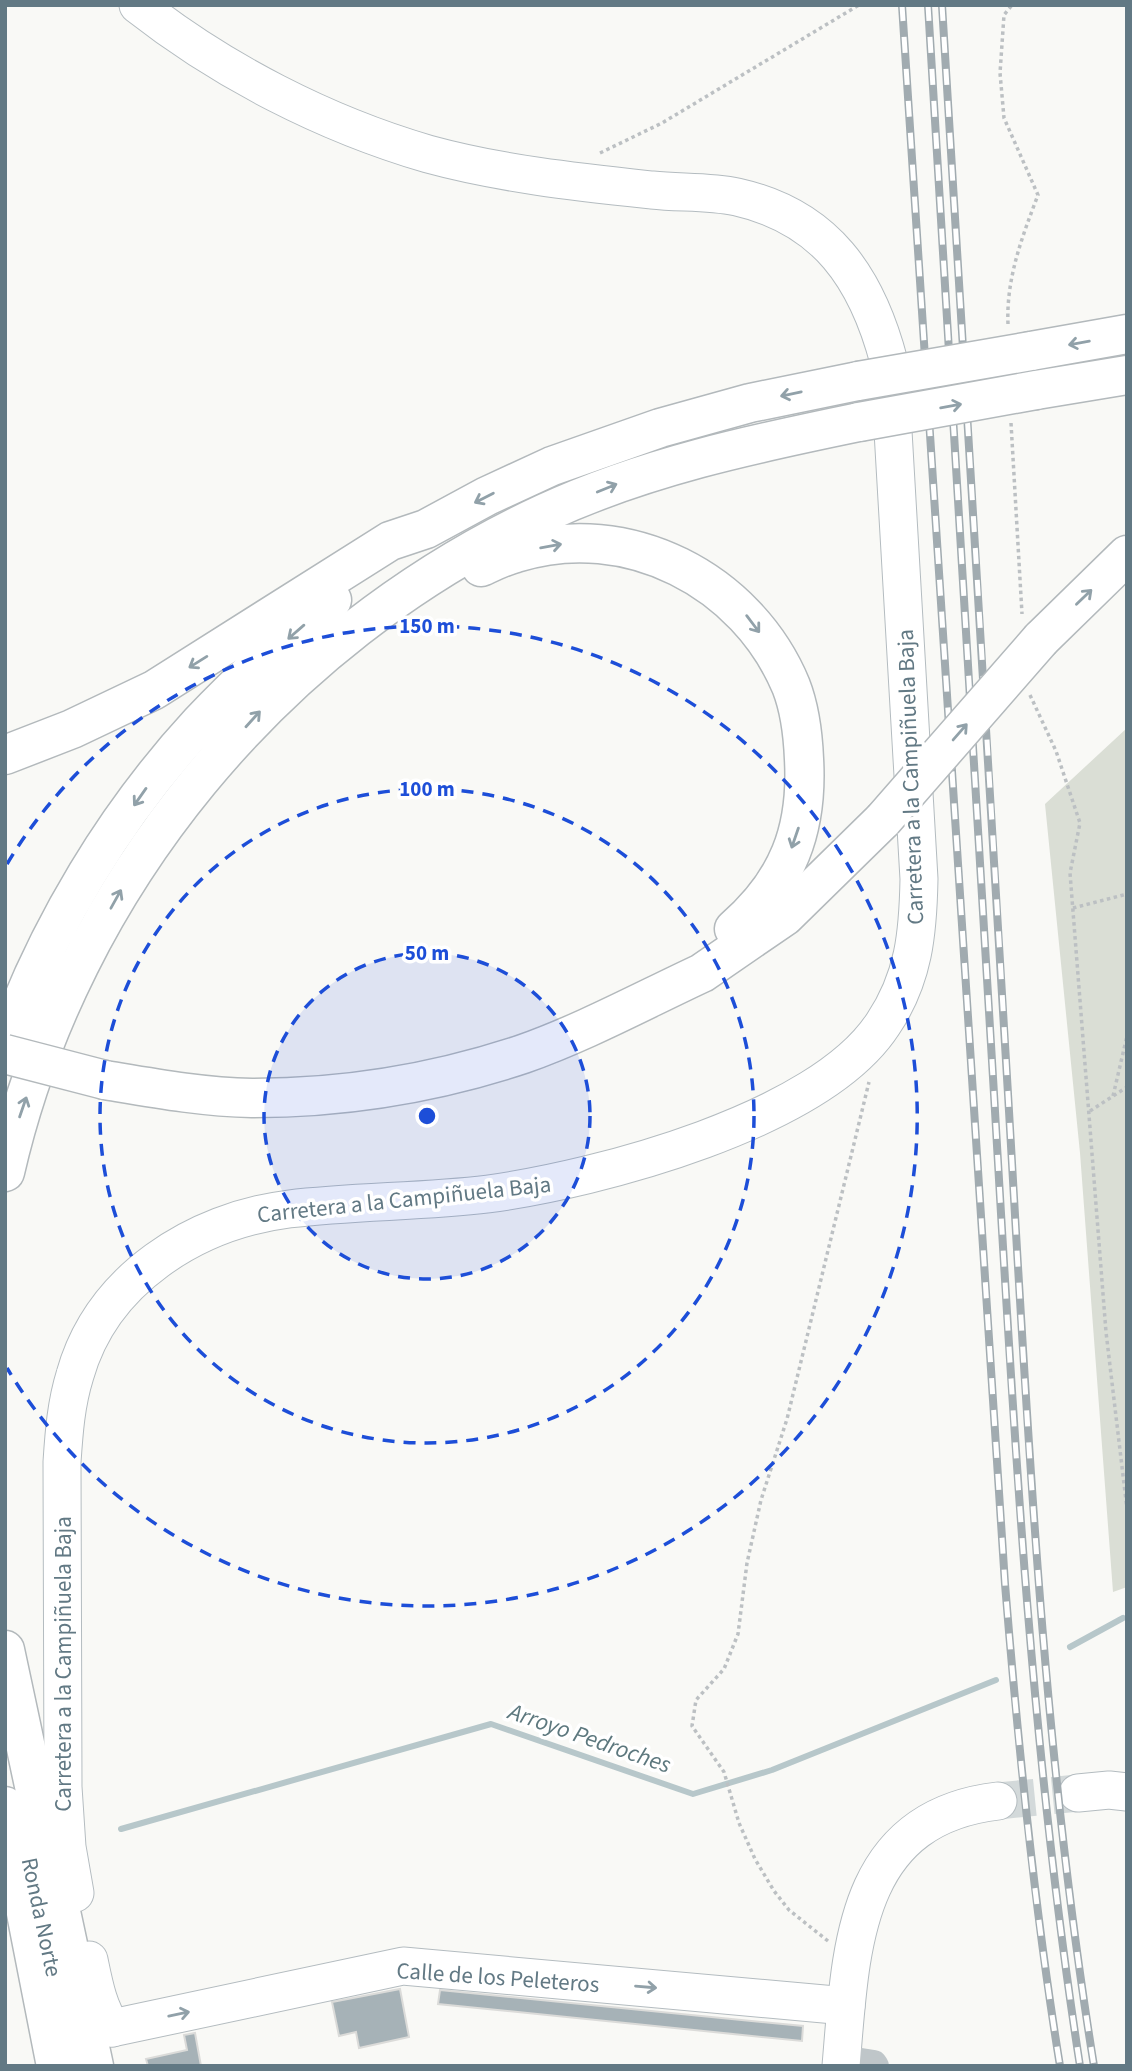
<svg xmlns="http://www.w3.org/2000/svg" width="1132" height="2071" font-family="'Source Sans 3',sans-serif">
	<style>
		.green { fill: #daded5 }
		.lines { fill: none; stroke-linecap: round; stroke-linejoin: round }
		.stream { stroke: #b7c7ca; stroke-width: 6 }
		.building { fill: #a6b2b7; stroke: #dbdbd9; stroke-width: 2 }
		.secondary-tunnel { stroke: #d3d9da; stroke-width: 37; stroke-dasharray: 37 18; stroke-linecap: butt }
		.secondary-casing { stroke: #b4bcc0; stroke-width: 39 }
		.highway-casing { stroke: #b3b9bc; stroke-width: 41 }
		.path { stroke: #bcc0c3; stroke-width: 3.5; stroke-dasharray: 3.5 3.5; stroke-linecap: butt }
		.street { stroke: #bfc6c9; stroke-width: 26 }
		.secondary { stroke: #fff; stroke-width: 37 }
		.highway { stroke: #fff; stroke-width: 38 }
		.rail-casing { stroke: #a1abb0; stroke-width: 8 }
		.rail { stroke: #fff; stroke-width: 5; stroke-dasharray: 16; stroke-linecap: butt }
		.highway-bridge-casing { stroke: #b3b9bc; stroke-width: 41; stroke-linecap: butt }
		.highway-bridge { stroke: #fff; stroke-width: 38 }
		.oneway { stroke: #91a1a9 }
		.ring { fill: none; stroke: #1d4ed8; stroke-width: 3.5; stroke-dasharray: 12 9 }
		.labels { text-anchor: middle; stroke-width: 7; stroke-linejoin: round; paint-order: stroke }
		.street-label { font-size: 23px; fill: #627984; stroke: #fff }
		.water-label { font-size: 24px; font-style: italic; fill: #5d787e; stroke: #fff }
		.centre { fill: #1d4ed8; stroke: #fff; stroke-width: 3.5 }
		.ring-label { font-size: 21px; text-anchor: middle; font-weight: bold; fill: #1d4ed8; stroke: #fff; stroke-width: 7; stroke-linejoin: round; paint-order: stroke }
	</style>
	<rect width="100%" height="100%" fill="#f9f9f6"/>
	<path class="green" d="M1127,728V1587L1113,1592L1080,1153L1045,804Z"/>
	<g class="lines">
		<g class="stream">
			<path d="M1070,1647L1123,1618"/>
			<path d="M121,1829L491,1724L693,1794L772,1770L996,1680"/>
		</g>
	</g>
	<g class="building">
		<path d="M400,1989L409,2037L359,2048L356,2032L339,2036L332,2002Z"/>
		<path d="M440,1990L803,2026L802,2041L438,2004Z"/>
		<path d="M195,2033L201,2066H148L146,2059L187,2050L184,2035Z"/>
	</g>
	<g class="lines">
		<path class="secondary-tunnel" d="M998,1801L1078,1793"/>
		<defs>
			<g id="secondary">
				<path d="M1078,1793L1109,1790L1127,1792"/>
				<path d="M75,1893L67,1847L63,1787L62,1462C64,1432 66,1404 75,1375C102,1279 195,1221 289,1209C355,1201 422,1202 488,1194C598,1179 820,1121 883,1024C914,978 918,933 919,879L889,362C867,278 826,217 737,197C709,191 680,193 652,190C577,182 501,174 428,154C325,124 222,71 138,5"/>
				<path d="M89,1960C94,1984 98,2007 112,2028"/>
				<path d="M112,2028L403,1966L846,2006"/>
				<path d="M841,2066C851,1950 852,1818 998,1801"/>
			</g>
			<g id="highway">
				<path d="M1031,351L1127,334"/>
				<path d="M1036,390L1127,375"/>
				<path d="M481,567C492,562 504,556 516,553C627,518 747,580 791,686C800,709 803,735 804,759C808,830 788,882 734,929"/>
				<path d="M1041,639L1127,555"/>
				<path d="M5,755L72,729L154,690L390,541L426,529L487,496L552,466L660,428L750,403L858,381"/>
				<path d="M5,1045C48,927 115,815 200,723C241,679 286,639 332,600"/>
				<path d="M105,1080C153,1088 202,1097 252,1098C344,1098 436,1083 523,1054C583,1033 644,1000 702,973L785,916L883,820"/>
				<path d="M5,1172C71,884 277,637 545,513C644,467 752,444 859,422"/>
				<path d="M5,1650L94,2066"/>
				<path d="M5,1806L56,2066"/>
			</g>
		</defs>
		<use href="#secondary" class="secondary-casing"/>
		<use href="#highway" class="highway-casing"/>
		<g class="path">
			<path d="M600,153L662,123L859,5"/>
			<path d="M1008,324C1006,279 1022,237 1038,195L1004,118L1000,73L1004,15L1012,5"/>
			<path d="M1011,423L1022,614"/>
			<path d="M1030,695L1056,751L1080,823L1070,873L1106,1332L1127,1509"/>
			<path d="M1073,908L1127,894"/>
			<path d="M1113,1096L1127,1036"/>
			<path d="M1090,1111L1127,1087"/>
			<path d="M828,1941L789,1910L774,1891L755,1859L739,1823L724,1772L692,1726L696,1700L724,1669L738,1634L747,1563L761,1500L787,1419L869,1082"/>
		</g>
		<path class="street" d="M842,2058L874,2063L876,2066"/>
		<use href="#secondary" class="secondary"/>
		<use href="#highway" class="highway"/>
		<defs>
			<g id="rail">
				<path d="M902,5L1005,1584C1018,1745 1034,1906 1060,2066"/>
				<path d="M928,5C950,368 972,731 994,1094C1013,1418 1030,1744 1080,2066"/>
				<path d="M942,5C964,368 987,731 1008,1094C1027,1418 1042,1745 1094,2066"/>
			</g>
		</defs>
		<use href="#rail" class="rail-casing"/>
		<use href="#rail" class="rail"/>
		<defs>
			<g id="highway-bridge">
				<path d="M858,381L1031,351"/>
				<path d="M859,422L1036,390"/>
				<path d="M883,820L1041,639"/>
				<path d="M5,1054L105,1080"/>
			</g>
		</defs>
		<use href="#highway-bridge" class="highway-bridge-casing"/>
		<use href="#highway-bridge" class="highway-bridge"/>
	</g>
	<defs><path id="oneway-shaft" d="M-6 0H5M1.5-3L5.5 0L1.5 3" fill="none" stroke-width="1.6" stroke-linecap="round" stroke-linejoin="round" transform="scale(1.75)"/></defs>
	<g class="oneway">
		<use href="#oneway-shaft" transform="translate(1079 343) rotate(170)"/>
		<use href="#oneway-shaft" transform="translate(791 394) rotate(168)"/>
		<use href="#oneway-shaft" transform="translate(951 406) rotate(-10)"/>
		<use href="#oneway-shaft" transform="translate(607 488) rotate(-22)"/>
		<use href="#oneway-shaft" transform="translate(484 498) rotate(153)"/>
		<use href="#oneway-shaft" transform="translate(551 546) rotate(-10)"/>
		<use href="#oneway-shaft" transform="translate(1084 597) rotate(-44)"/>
		<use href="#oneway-shaft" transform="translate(753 624) rotate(53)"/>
		<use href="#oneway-shaft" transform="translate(296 632) rotate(139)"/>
		<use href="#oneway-shaft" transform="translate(198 662) rotate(148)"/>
		<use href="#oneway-shaft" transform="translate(253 719) rotate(-48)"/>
		<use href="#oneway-shaft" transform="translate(960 732) rotate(-49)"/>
		<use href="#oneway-shaft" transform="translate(140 797) rotate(125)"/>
		<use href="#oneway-shaft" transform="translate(795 838) rotate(109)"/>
		<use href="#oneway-shaft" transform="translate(116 899) rotate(-61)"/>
		<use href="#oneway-shaft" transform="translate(23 1107) rotate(-71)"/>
		<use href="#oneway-shaft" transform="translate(646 1987) rotate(5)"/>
		<use href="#oneway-shaft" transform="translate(179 2014) rotate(-12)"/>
	</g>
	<circle cx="427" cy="1116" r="163" fill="#1d4ed8" fill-opacity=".12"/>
	<g class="ring">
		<circle cx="427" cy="1116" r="163"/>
		<circle cx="427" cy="1116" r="327"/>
		<path d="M7 864A490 490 0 1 1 7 1368"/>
	</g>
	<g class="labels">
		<g class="street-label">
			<text transform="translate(910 777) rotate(-92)" y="8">Carretera a la Campiñuela Baja</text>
			<text transform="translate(404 1199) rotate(-6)" y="8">Carretera a la Campiñuela Baja</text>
			<text transform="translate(63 1664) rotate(-90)" y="8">Carretera a la Campiñuela Baja</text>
			<text transform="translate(42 1917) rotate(78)" y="8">Ronda Norte</text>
			<text transform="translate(498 1977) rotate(4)" y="8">Calle de los Peleteros</text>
		</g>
		<g class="water-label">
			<text transform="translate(590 1738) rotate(19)" y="8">Arroyo Pedroches</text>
		</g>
	</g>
	<circle cx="427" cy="1116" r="10" class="centre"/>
	<g class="ring-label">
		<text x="427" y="633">150 m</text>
		<text x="427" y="796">100 m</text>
		<text x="427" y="960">50 m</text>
	</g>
	<rect width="1132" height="2071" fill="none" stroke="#627984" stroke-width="14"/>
</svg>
